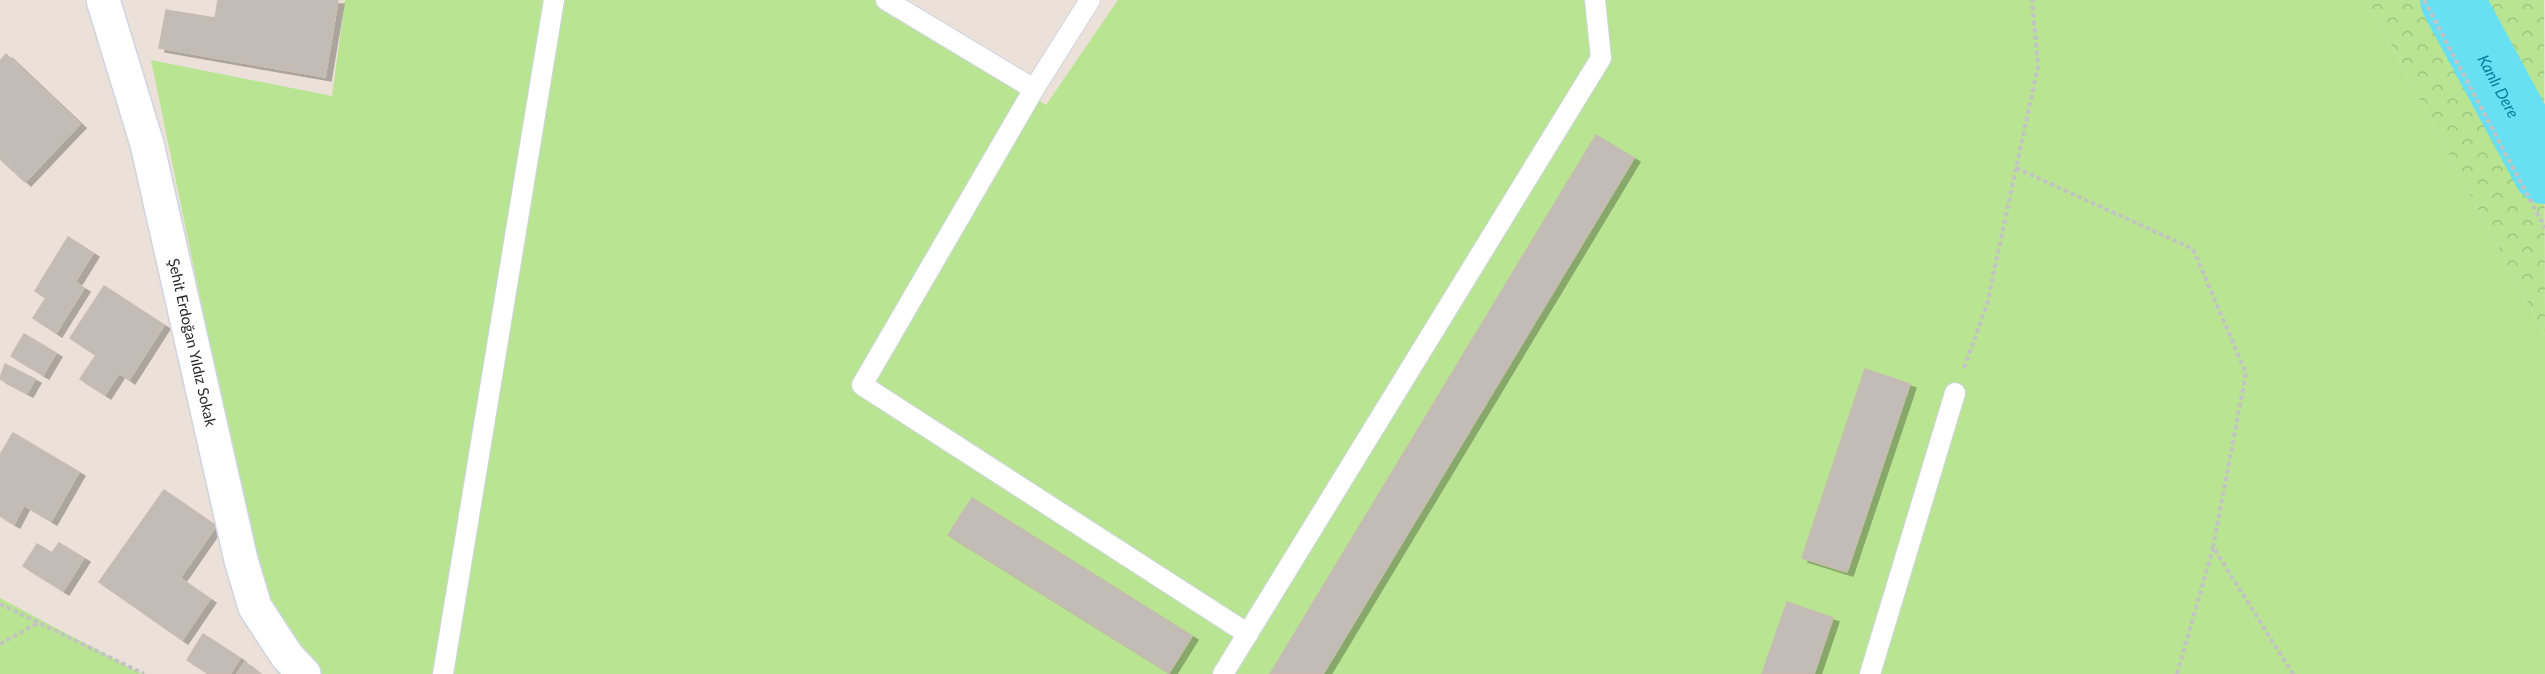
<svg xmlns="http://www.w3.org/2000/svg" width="2545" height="674" font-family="Lato,sans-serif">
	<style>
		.grass { fill: #b9e492 }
		.forest { fill: url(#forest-crowns) }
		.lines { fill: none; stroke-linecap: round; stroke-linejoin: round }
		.river { stroke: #66e0f2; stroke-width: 64 }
		.building { fill: #c3bbb5; stroke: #c6bcb2; stroke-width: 1.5; filter: url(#shadow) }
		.service-casing { stroke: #ced4e2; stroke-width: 22 }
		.minor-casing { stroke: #ced4e2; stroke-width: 36 }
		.path { stroke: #c3c3c3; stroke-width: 4; stroke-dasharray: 4.5 3; stroke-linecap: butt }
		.service { stroke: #fff; stroke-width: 20 }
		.minor { stroke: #fff; stroke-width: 33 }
		.labels { text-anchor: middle; stroke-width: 4.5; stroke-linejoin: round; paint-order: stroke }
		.street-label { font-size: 15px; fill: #282828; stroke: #fff }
		.water-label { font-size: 16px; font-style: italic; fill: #087d9b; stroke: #fff }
	</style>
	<defs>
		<pattern id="forest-crowns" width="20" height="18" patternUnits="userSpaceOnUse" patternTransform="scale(1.5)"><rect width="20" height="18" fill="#b9e492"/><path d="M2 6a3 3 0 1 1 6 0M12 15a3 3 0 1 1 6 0" fill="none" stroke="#9fc47e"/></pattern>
		<filter id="shadow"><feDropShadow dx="6" dy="4" stdDeviation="0" flood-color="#0004"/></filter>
	</defs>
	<rect width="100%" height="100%" fill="#ebe1d8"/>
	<g class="grass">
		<path d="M345,0H894L1046,105L1118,0H2367L2545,335V674H278L151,60L332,96Z"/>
		<path d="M0,598L142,674H0Z"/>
	</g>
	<path class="forest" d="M2367,0H2544L2545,335Z"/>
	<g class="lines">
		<path class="river" id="s1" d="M2452,0L2545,172"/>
	</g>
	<g class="building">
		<path d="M218,0H338L325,77L159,48L166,10L215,18Z"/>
		<path d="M6,54L80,124L25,182L0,159V61Z"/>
		<path d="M1596,135L1634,158L1323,674H1270Z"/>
		<path d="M68,237L93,253L75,282L84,288L56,333L33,318L46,298L35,291Z"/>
		<path d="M104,286L164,325L129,380L119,373L105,395L80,379L96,355L70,338Z"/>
		<path d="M24,334L56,353L43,375L11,356Z"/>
		<path d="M5,364L35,379L27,393L0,379Z"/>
		<path d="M1865,369L1910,384L1847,572L1802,558Z"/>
		<path d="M13,433L79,472L51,521L24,505L14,524L0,516V455Z"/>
		<path d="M164,490L216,526L180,578L210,599L182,640L99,582Z"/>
		<path d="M972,498L1192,636L1169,673L948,535Z"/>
		<path d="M59,543L84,558L63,591L23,566L37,544L52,553Z"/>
		<path d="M1787,602L1833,618L1814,674H1762Z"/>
		<path d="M203,634L240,658L230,674H209L187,660Z"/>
		<path d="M245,662L260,674H237Z"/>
	</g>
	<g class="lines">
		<defs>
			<g id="service">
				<path d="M886,0L1034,89"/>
				<path d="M1090,0L1034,89L862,385L1248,634"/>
				<path d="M443,674L554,0"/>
				<path d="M1223,674L1601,58L1595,0"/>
				<path d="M1870,674L1955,393"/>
			</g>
			<g id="minor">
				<path id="s2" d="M103,0L147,144L241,560L255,607L287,656L304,674"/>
			</g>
		</defs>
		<use href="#service" class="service-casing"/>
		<use href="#minor" class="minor-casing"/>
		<g class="path">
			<path d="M2424,0L2545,228"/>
			<path d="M2016,168L2193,249L2246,373L2213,547L2293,674"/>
			<path d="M1964,368L1987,304L2038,66L2032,0"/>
			<path d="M0,604L144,674"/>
			<path d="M0,644L38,623"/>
			<path d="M2177,674L2213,548"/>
		</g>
		<use href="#service" class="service"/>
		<use href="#minor" class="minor"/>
	</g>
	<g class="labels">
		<g class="street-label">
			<text dy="5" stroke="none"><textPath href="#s2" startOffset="354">Şehit Erdoğan Yıldız Sokak</textPath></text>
		</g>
		<g class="water-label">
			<text dy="6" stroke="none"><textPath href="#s1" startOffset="98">Kanlı Dere</textPath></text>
		</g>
	</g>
</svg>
